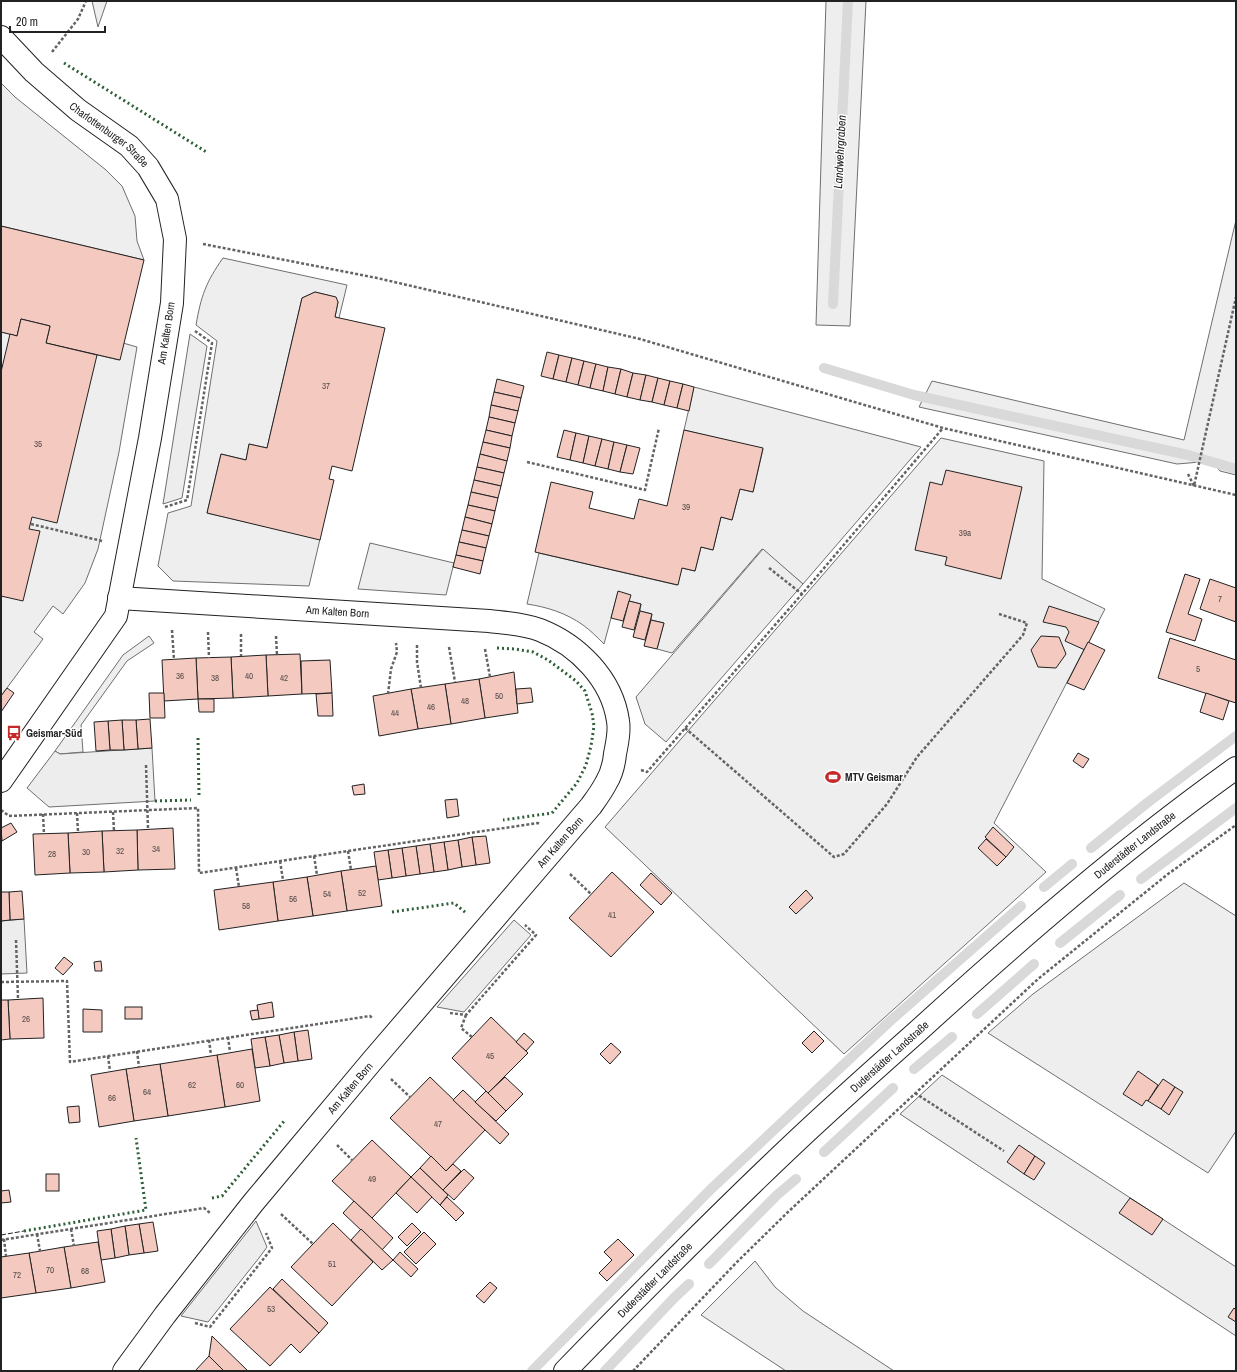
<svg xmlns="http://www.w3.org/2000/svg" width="1237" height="1372" font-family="'Archivo Narrow',sans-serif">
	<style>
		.green { fill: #eee; stroke: #6f6f6f }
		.parking { fill: #ededed; stroke: #6f6f6f }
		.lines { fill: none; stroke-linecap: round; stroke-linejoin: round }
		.stream { stroke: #d9d9d9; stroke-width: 10 }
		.building { fill: #f3c9c0; stroke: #222 }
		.minor-casing { stroke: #222; stroke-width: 24 }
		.major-casing { stroke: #222; stroke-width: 24 }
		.path { stroke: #646464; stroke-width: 2.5; stroke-dasharray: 3 2; stroke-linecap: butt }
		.minor { stroke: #fff; stroke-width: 22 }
		.major { stroke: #fff; stroke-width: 22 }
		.hedge { stroke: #2f5e38; stroke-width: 3; stroke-dasharray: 2 3; stroke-linecap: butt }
		.fence { stroke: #222; stroke-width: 1; stroke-dasharray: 5 2; stroke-linecap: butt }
		.labels { text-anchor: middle; stroke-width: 3; stroke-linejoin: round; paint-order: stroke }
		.number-label { font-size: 9px; fill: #564c4a }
		.street-label { font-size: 11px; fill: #222; stroke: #fff }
		.poi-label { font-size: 11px; font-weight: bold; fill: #222; stroke: #fff; text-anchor: start }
		.water-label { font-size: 12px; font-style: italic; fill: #222; stroke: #fff }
	</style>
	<rect width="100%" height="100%" fill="#fff"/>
	<g class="green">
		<path d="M92,1H107L98,27Z"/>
		<path d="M826,1H866L850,326L816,325Z"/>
		<path d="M1,83L15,97L106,170L122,186L135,216L137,241L144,260L1,226Z"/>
		<path d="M1236,220V475L1220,471L1212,461L1177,464L919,407L932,381L1184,440Z"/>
		<path d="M223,258L347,285L339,318L335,317L338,302L335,297L315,292L302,298L267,448L249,444L246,460L221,454L207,513L320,539L309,586L173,581L158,566L168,513L191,506L217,341L196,325C201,296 206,282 223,258Z"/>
		<path d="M1,332L119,360L123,343L137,347L119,452L98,549L85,583L63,614L53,606L34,632L43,639L1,696Z"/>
		<path d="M694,387L921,447L803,584L762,549L672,653L657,649L664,623L651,620L652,614L640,611L641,604L629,601L630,595L618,592L604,644C597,637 590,630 583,625C566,613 547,607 527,604L539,553L677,585L682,568L695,571L701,547L713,550L721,517L732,520L740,489L753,492L763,449L684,430Z"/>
		<path d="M941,438L1044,461L1042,579L1105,609L994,823L1046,872L844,1054L605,827Z"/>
		<path d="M370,543L454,563L446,595L358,589Z"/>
		<path d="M149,636L154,643L127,661L81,725L83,752L60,754L55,751L123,655Z"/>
		<path d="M1184,883L1236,916V1131L1208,1173L988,1033L1033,994Z"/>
		<path d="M942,1075L1236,1267V1336L900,1114Z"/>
		<path d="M755,1261L775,1287L803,1311L894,1371H786L701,1315Z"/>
	</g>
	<g class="parking">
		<path d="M190,334L207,346L182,498L163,504Z"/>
		<path d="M763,549L803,584L666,742L645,724L636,697Z"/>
		<path d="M152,748L155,801L49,807L27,788L55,751L60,754Z"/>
		<path d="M24,919L27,973L1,974V921Z"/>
		<path d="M514,920L531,935L464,1012L437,1007Z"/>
		<path d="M256,1221L267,1247L259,1258L208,1322L181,1316Z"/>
	</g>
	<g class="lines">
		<g class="stream">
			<path d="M833,304L848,1"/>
			<path d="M824,368L914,395L1188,455L1236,469"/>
			<path d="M1091,848L1147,803L1236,736"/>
			<path d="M1141,879L1236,808"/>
			<path d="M1044,887L1072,864"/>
			<path d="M1060,943L1120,895"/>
			<path d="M977,1014L1034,964"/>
			<path d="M914,1069L952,1037"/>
			<path d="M824,1152L893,1088"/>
			<path d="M709,1264L777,1195L796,1179"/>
			<path d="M532,1371L710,1190L889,1022L1021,906"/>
			<path d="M605,1371L674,1298L689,1284"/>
		</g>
	</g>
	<g class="building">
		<path d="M1,226L144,260L120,360L46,343L50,326L21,319L17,336L1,332Z"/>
		<path d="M315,292L336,297L338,302L335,317L385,328L352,471L332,466L329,479L334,480L320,540L207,513L221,454L246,460L249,444L267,448L302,298Z"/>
		<path d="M21,319L50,326L46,343L97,355L57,523L32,517L29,529L40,531L23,601L1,596V372L10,334L17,336Z"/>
		<path d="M547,352L559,355L553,379L541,376Z"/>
		<path d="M559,355L572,358L566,382L553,379Z"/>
		<path d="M572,358L584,361L578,385L566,382Z"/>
		<path d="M584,361L596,364L590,388L578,385Z"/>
		<path d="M596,364L608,367L603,391L590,388Z"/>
		<path d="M608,367L621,369L615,394L603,391Z"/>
		<path d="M621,369L633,373L627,397L615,394Z"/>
		<path d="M633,373L646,375L640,400L627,397Z"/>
		<path d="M646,375L658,378L652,402L640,400Z"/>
		<path d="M658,378L670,381L664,405L652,402Z"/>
		<path d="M497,379L524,386L521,398L494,392Z"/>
		<path d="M670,381L683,384L677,408L664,405Z"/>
		<path d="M683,384L694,387L689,411L677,408Z"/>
		<path d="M494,392L521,398L518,411L491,405Z"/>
		<path d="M491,405L518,411L515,423L489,417Z"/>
		<path d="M489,417L515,423L512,436L486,430Z"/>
		<path d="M486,430L512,436L510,448L483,442Z"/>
		<path d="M564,430L576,433L570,460L557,457Z"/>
		<path d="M684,430L763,448L753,492L740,489L732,520L721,517L713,550L701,547L695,571L682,568L678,585L535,552L551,482L593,492L589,508L634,519L639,499L667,506Z"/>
		<path d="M576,433L589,436L583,463L570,460Z"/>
		<path d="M589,436L602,439L595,466L583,463Z"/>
		<path d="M602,439L614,442L608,469L595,466Z"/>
		<path d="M483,442L510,448L507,461L480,454Z"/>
		<path d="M614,442L627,445L620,472L608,469Z"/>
		<path d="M627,445L640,448L633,474L620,472Z"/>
		<path d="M480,454L507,461L504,473L477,467Z"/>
		<path d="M477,467L504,473L501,486L474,480Z"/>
		<path d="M946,470L1022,487L1001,579L945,565L947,557L915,550L930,482L942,485Z"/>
		<path d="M474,480L501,486L498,498L471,492Z"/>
		<path d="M471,492L498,498L495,511L468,505Z"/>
		<path d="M468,505L495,511L492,524L465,517Z"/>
		<path d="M465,517L492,524L489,536L462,530Z"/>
		<path d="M462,530L489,536L486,548L459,542Z"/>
		<path d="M459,542L486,548L483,561L456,555Z"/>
		<path d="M456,555L483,561L480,574L453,567Z"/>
		<path d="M1185,574L1200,579L1188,614L1202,619L1195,641L1166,632Z"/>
		<path d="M1210,579L1236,588V622L1200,609Z"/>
		<path d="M618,591L631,595L623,621L611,618Z"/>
		<path d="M629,601L641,604L634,630L622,627Z"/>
		<path d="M1049,606L1099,622L1085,650L1065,641L1069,632L1066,627L1043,622Z"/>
		<path d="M640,611L652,614L645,640L633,637Z"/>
		<path d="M651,620L664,623L657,649L644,646Z"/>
		<path d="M1041,636L1059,637L1066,654L1056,668L1038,667L1031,650Z"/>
		<path d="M1170,638L1236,660V703L1158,678Z"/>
		<path d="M1088,642L1105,650L1084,690L1067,683Z"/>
		<path d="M300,654L302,694L268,696L266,655Z"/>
		<path d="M266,655L268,696L233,698L231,657Z"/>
		<path d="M231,657L233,698L198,699L196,658Z"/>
		<path d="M196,658L198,699L164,701L162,660Z"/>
		<path d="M330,660L332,693L302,694L301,661Z"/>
		<path d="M514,672L518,713L485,718L479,679Z"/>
		<path d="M479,679L485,718L451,724L445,684Z"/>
		<path d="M445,684L451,724L418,729L411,689Z"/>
		<path d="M7,688L14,693L1,712V696Z"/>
		<path d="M531,688L533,702L517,704L516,689Z"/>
		<path d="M411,689L418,729L379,736L373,696Z"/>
		<path d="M149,693H164L165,718H150Z"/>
		<path d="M332,693L333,716H318L316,694Z"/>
		<path d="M1206,693L1229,701L1223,720L1200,712Z"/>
		<path d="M198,699H214V712H199Z"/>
		<path d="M150,719L152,748L138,749L136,720Z"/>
		<path d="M122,720H136L138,749L124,750Z"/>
		<path d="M122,720L124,750H110L108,721Z"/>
		<path d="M108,721L110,750L96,751L94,722Z"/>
		<path d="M1078,753L1089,759L1083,768L1073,761Z"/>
		<path d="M364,784L365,794L354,795L352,786Z"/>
		<path d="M457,799L459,816L447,818L445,800Z"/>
		<path d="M11,823L17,832L2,841L1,828Z"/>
		<path d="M993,827L1014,847L1006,857L985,837Z"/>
		<path d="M173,828L175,869L138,870L137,830Z"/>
		<path d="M137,830L138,870L104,872L102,831Z"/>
		<path d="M102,831L104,872L70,873L68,833Z"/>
		<path d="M68,833L70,873L35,875L33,834Z"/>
		<path d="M486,836L490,863L476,865L472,837Z"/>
		<path d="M472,837L476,865L462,867L458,840Z"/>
		<path d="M986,839L1006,857L997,866L978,848Z"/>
		<path d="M458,840L462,867L448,870L444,842Z"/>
		<path d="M444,842L448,870L434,872L430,844Z"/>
		<path d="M430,844L434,872L420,874L416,846Z"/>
		<path d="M416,846L420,874L406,876L402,848Z"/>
		<path d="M402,848L406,876L392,878L388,850Z"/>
		<path d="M388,850L392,878L378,880L374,852Z"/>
		<path d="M376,866L382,906L347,911L341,871Z"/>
		<path d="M341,871L347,911L313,916L307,877Z"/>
		<path d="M612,872L654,912L611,957L569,918Z"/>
		<path d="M651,873L672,893L661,905L640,885Z"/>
		<path d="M307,877L313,916L278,921L273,882Z"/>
		<path d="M273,882L278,921L219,930L214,890Z"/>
		<path d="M806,890L813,898L796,914L789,907Z"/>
		<path d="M22,891L24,919L10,920L9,892Z"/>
		<path d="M1,892H9L10,920L1,921Z"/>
		<path d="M64,957L73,964L63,975L55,968Z"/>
		<path d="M101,961L102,971H95L94,962Z"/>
		<path d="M43,998L44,1038L10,1039L8,1000Z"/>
		<path d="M1,1000H8L10,1039L1,1040Z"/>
		<path d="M272,1002L274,1017L259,1019L257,1005Z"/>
		<rect x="125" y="1007" width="17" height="12"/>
		<path d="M83,1009L102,1010V1032H83Z"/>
		<path d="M258,1010L259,1019L252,1020L250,1011Z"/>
		<path d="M491,1017L528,1053L488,1093L452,1058Z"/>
		<path d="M308,1030L312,1059L298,1061L294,1032Z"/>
		<path d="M814,1031L824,1041L812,1053L802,1043Z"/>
		<path d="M294,1032L298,1061L284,1063L279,1035Z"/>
		<path d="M524,1033L534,1042L526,1051L516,1042Z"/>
		<path d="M279,1035L284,1063L270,1066L265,1037Z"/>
		<path d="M265,1037L270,1066L255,1068L251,1039Z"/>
		<path d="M611,1043L621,1052L610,1064L600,1054Z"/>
		<path d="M252,1049L260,1101L225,1107L217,1055Z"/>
		<path d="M217,1055L225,1107L168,1116L160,1064Z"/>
		<path d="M160,1064L168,1116L134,1121L126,1069Z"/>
		<path d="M126,1069L134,1121L99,1127L91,1075Z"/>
		<path d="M1138,1071L1158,1085L1148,1101L1146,1100L1142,1106L1123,1094Z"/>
		<path d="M430,1077L485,1130L446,1171L390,1118Z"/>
		<path d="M505,1077L523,1094L506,1111L488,1093Z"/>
		<path d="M1163,1079L1175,1087L1161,1109L1148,1101Z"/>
		<path d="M1175,1087L1183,1092L1169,1115L1161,1109Z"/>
		<path d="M463,1090L509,1134L500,1144L453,1100Z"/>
		<path d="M486,1091L506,1111L496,1121L475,1102Z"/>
		<path d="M79,1106L80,1122L69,1123L67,1107Z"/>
		<path d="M372,1140L411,1177L372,1218L332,1181Z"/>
		<path d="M1019,1145L1035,1156L1024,1174L1007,1162Z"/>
		<path d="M431,1156L446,1171L453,1164L461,1171L443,1190L420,1168Z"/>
		<path d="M1035,1156L1045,1163L1034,1180L1024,1174Z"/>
		<path d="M420,1168L448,1195L440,1205L411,1177Z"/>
		<path d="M464,1169L474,1178L454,1200L443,1190Z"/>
		<rect x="46" y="1174" width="13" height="17"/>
		<path d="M411,1177L432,1197L417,1213L396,1193Z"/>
		<path d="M9,1190L11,1202L1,1203V1191Z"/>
		<path d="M447,1197L464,1213L456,1221L440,1205Z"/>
		<path d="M1130,1198L1163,1219L1152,1235L1119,1213Z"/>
		<path d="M354,1201L393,1238L382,1250L343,1213Z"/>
		<path d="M153,1222L158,1251L144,1253L139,1224Z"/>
		<path d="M333,1223L373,1262L332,1306L291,1267Z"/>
		<path d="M412,1223L421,1232L407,1246L398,1237Z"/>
		<path d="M139,1224L144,1253L129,1255L125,1226Z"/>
		<path d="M125,1226L129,1255L115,1258L111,1229Z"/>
		<path d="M111,1229L115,1258L101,1260L97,1231Z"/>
		<path d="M361,1229L393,1260L382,1270L351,1240Z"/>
		<path d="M424,1232L436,1244L416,1264L404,1252Z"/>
		<path d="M618,1239L634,1255L607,1281L599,1273L612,1260L604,1252Z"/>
		<path d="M98,1242L105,1282L71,1288L64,1247Z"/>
		<path d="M64,1247L71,1288L36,1293L29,1253Z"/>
		<path d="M400,1252L418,1269L411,1277L393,1260Z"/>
		<path d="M29,1253L36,1293L1,1298V1257Z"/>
		<path d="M282,1279L328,1323L319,1333L273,1289Z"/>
		<path d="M490,1282L497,1288L484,1303L476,1296Z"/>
		<path d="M270,1287L319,1333L300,1353L291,1344L270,1366L230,1329Z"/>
		<path d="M1234,1308L1236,1310V1322L1228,1317Z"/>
		<path d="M212,1336L248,1371H224L209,1356Z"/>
		<path d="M209,1356L224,1371H195Z"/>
	</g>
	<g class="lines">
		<defs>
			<g id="minor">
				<path id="s1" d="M1,37L34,72L78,110L129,146L148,167L167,199L175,239L172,303L150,438L116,616L1,781"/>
				<path id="s2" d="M119,598L489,621C506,623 524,624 540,630C578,645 612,679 618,721C620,732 617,743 615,754C614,764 611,775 606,783C602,791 596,799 591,806L372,1061L253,1203L165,1315L124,1371"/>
			</g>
			<g id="major">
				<path id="s3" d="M565,1371C638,1296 711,1222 787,1150C830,1109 874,1070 918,1031C1020,938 1124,848 1236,768"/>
			</g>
		</defs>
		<use href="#minor" class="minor-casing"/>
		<use href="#major" class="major-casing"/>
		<g class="path">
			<path d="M52,52L78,19L86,1"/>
			<path d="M203,244L377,278L640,339L943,428L1236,495"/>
			<path d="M527,462L645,490L659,428"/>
			<path d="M1188,474L1194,486L1236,297"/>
			<path d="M165,507L187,500L212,343L195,331"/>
			<path d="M31,524L102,541"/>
			<path d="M769,568L802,594L943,428"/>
			<path d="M172,630L174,660"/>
			<path d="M208,632L209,658"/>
			<path d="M241,634V656"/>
			<path d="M276,636L277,655"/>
			<path d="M417,645V662L421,688"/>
			<path d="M449,647L455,682"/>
			<path d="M485,649L490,677"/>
			<path d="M388,694L391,669L397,652L396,643"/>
			<path d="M685,728L834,857L844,854L887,804L917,757L1023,635L1027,623L999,614"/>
			<path d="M146,765L148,829"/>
			<path d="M641,770L647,772L802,594"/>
			<path d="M1,810L9,816L198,808L199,873L538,823L540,824"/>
			<path d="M113,812L114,831"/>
			<path d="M77,813L78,832"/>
			<path d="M43,814L44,834"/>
			<path d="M348,851L351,870"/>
			<path d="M314,856L317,875"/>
			<path d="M280,861L283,880"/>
			<path d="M236,868L239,887"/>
			<path d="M570,874L591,894"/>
			<path d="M16,940L18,999"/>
			<path d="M1,982L67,981L70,1062L370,1016L372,1018"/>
			<path d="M450,1013L466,1015L536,935L525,925"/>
			<path d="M466,1015L461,1028L472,1037"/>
			<path d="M228,1037L230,1052"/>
			<path d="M209,1040L211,1055"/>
			<path d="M137,1051L139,1067"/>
			<path d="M108,1056L110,1071"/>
			<path d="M391,1079L410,1097"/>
			<path d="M915,1093L1004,1151"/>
			<path d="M337,1145L352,1160"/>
			<path d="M281,1214L313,1244"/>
			<path d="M71,1229L74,1246"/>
			<path d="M37,1234L40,1251"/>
			<path d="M4,1239L6,1256"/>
			<path d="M1,1240L204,1208L210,1213"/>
			<path d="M195,1323L210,1327L272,1248L266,1233"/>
			<path d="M633,1371L736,1263L788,1212L1038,979L1168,874L1236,825"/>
		</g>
		<use href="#minor" class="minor"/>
		<use href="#major" class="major"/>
		<g class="hedge">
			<path d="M64,63L208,153"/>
			<path d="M497,648L515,649L533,652L548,660L576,681L585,691L592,713L594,726L591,746L586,765L577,783L552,813L503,820"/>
			<path d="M198,738L199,796"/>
			<path d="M155,801L191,800"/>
			<path d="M392,912L454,903L466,913"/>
			<path d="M212,1198L222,1196L285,1120"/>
			<path d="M24,1231L146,1210L136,1138"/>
		</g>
		<path class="fence" d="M1,1235L24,1231"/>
	</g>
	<defs>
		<symbol id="bus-bare" viewBox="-9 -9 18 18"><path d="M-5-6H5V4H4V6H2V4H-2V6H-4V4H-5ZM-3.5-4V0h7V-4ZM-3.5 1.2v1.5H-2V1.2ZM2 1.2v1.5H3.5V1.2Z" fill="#c62828" stroke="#fff" stroke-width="2.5" paint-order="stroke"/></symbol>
		<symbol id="stadium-bare" viewBox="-9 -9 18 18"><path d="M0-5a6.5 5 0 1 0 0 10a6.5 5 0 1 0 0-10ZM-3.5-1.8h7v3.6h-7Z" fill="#c62828" stroke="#fff" stroke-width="2.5" paint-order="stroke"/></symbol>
	</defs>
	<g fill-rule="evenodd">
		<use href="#bus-bare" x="3" y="722" width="22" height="22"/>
		<use href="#stadium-bare" x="822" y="766" width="22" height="22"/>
	</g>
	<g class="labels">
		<g class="number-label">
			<text x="326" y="389">37</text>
			<text x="38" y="447">35</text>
			<text x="686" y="510">39</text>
			<text x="965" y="536">39a</text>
			<text x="1220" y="602">7</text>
			<text x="1198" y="672">5</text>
			<text x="180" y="679">36</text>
			<text x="249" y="679">40</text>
			<text x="215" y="681">38</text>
			<text x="284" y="681">42</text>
			<text x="499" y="699">50</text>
			<text x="465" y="704">48</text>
			<text x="431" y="710">46</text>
			<text x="395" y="716">44</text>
			<text x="156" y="852">34</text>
			<text x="120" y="854">32</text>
			<text x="86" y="855">30</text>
			<text x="52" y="857">28</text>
			<text x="362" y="896">52</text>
			<text x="327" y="897">54</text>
			<text x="293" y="902">56</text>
			<text x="246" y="909">58</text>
			<text x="612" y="918">41</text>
			<text x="26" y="1022">26</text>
			<text x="490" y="1059">45</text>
			<text x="192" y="1088">62</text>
			<text x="240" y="1088">60</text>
			<text x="147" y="1095">64</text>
			<text x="112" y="1101">66</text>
			<text x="438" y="1127">47</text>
			<text x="372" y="1182">49</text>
			<text x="332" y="1267">51</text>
			<text x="50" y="1273">70</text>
			<text x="85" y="1274">68</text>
			<text x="17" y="1278">72</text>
			<text x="271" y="1312">53</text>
		</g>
		<g class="street-label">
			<text dy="4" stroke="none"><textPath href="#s1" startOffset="146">Charlottenburger Straße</textPath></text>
			<text transform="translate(166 333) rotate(-81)" y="4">Am Kalten Born</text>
			<text dy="4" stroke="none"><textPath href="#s2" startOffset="219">Am Kalten Born</textPath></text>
			<text transform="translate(560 842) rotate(-49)" y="4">Am Kalten Born</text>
			<text dy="4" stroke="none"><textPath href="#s3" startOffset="776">Duderstädter Landstraße</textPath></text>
			<text dy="4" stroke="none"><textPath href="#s3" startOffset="452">Duderstädter Landstraße</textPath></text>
			<text transform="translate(350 1088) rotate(-50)" y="4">Am Kalten Born</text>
			<text dy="4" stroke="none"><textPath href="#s3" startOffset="128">Duderstädter Landstraße</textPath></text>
		</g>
		<g class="poi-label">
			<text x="26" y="737">Geismar-Süd</text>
			<text x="845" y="781">MTV Geismar</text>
		</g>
		<g class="water-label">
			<text transform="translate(840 152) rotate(-87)" y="4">Landwehrgraben</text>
		</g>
	</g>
	<rect width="1237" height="1372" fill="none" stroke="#222222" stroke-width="4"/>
	<path d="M10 26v6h95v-6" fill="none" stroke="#222222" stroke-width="2"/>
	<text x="16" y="26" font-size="12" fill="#222222" stroke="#ffffff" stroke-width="3" paint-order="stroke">20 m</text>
</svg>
